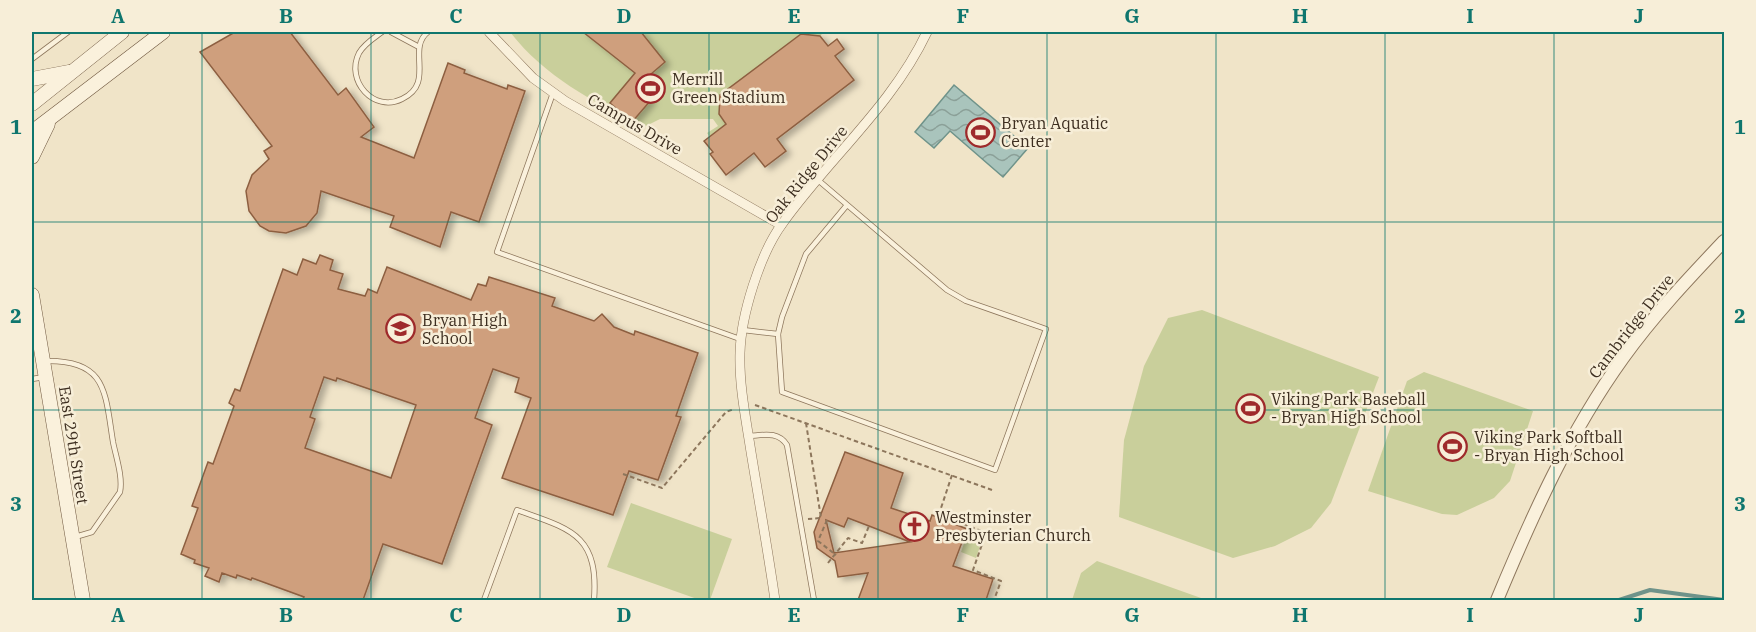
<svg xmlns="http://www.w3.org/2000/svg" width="1756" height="632" font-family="'IBM Plex Serif',serif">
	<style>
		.park { fill: #c9cf9b }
		.water { fill: url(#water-waves); stroke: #6f938a; stroke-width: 1.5 }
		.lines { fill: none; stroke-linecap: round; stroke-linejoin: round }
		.stream { stroke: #6f938a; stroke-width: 4 }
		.building { fill: #cf9f7d; stroke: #8d5f41; stroke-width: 1.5; fill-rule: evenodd; filter: url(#shadow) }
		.service-casing { stroke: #8d765c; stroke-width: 6 }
		.minor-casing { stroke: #8d765c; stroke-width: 10 }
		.tertiary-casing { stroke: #8d765c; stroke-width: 14 }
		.secondary-casing { stroke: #6f573f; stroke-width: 15 }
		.path { stroke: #8d765c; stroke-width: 2; stroke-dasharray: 4.5 3; stroke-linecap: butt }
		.service { stroke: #faf1dc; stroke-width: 4.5 }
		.minor { stroke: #faf1dc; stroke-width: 9 }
		.tertiary { stroke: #faf1dc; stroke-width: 12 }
		.secondary { stroke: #faf1dc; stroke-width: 14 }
		.grid { fill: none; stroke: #0f766e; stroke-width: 1.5; stroke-opacity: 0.55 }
		.labels { text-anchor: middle; stroke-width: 5; stroke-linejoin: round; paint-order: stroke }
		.poi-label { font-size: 16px; fill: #3d2e20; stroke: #f7eed8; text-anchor: start }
		.street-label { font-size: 16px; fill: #3d2e20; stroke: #f7eed8 }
		.neatline { fill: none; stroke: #0f766e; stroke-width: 2 }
		.grid-label { font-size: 20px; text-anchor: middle; font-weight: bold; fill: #0f766e }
	</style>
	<defs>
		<pattern id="water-waves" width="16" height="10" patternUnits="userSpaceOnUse" patternTransform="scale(1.5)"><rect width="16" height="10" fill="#a9c4bc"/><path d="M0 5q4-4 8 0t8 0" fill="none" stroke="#8ba098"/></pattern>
		<filter id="shadow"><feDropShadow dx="5" dy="3" stdDeviation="3" flood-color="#0004"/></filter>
	</defs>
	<rect width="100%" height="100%" fill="#f0e4c8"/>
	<g class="park">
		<path d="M510,32H824L820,36L801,34L721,95L719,114L726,124L710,137L707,133L718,126L713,119H660L642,128C591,99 546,78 510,32Z"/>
		<path d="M1202,310L1379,377L1331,503L1311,528L1275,546L1233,558L1119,517L1124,440L1144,366L1168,318Z"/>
		<path d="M1424,372L1533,411L1510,481L1494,498L1457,515L1442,514L1368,491L1407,381Z"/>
		<path d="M631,503L732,539L710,600H700L607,567Z"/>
		<path d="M969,529L984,535L976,558L961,552Z"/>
		<path d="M1097,561L1201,598V600H1072L1081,573Z"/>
	</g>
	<path class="water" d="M954,85L1028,148L1003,177L950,131L934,148L915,132Z"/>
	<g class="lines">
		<path class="stream" d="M1619,600L1650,590L1724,600"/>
	</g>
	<g class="building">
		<path d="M235,32H290L338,95L346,88L374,127L361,137L414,158L448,63L465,70L464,73L507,89L508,85L525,91L479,222L451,212L440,247L390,227L394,216L321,191L317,213L306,226L286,233L269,231L260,226L249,211L246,191L252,175L269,159L264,151L272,146L200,52Z"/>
		<path d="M583,32H641L665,62L636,87L651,100L632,122L610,103L635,73Z"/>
		<path d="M801,34L820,36L828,46L837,39L844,49L835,56L854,80L777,139L786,151L765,167L754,153L726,175L710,154L713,152L704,141L726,124L719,114L720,95Z"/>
		<path d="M320,255L333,260L330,270L343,274L338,289L365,296L368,289L377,293L387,267L471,300L478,284L486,286L489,277L555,298L552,306L594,321L602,314L614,327L634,335L635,331L698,353L676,416L681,417L658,480L629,471L613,515L502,478L531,398L515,392L519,378L493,369L475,418L492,425L442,564L383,544L363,600H302L304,597L252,578L251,580L237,575L236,578L222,573L219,582L205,576L209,568L194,563L195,560L181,554L198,508L192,506L208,462L213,464L234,406L229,403L235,389L240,391L283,269L297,275L303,259L316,264ZM324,377L336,381L337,378L416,405L391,478L305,448L315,419L310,417Z"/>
		<path d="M845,452L903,473L891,508L930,521L932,515L967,529L953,566L993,579L986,600H858L868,573L838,577L835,561L817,548L814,532ZM848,518L869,526L910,542L834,553L826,520L844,527Z"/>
	</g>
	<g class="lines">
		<defs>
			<g id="service">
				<path d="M382,32C374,38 364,44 359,53C345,81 374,113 402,99C436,83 406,49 428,32"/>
				<path d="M391,32L419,47"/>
				<path d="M32,59L68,32"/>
				<path d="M553,93L497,252L740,339"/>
				<path d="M818,180L947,290L966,301L1046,329L995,470L782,392L778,334L782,317L806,254L847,205"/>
				<path d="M743,330L778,334"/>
				<path d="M44,361C107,359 105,392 113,442C116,457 123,477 120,492L92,532L75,537"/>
				<path d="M32,379L44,377"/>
				<path d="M749,436C764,435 778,431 787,445L814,600"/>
				<path d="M484,600L517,510C570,529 599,534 594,600"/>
			</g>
			<g id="minor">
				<path d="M489,32L533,78L565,101L781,225"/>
				<path d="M775,600C768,551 759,501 751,452C746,419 739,386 740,353C741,315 760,254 782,224C829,158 892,106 927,32"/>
			</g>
			<path id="tertiary" d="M1497,600C1532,516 1569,433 1623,358C1653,316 1689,278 1724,241"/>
			<g id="secondary">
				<path d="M32,79L69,72"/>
				<path d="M32,104L122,32"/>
				<path d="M32,132L163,32"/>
				<path d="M32,157L48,124"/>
				<path d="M32,295L83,600"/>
			</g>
		</defs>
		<use href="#service" class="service-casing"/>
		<use href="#minor" class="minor-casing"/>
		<use href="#tertiary" class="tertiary-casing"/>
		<use href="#secondary" class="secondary-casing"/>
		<g class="path">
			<path d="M755,405L992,490"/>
			<path d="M806,423L821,518L808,519"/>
			<path d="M623,474L662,488L726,412L734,409"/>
			<path d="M952,475L939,514L986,533L973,570L1001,581L994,600"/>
			<path d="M827,520L818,541L836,555"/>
			<path d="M828,563L848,538L862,543L869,526"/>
		</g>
		<use href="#service" class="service"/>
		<use href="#minor" class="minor"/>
		<use href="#tertiary" class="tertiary"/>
		<use href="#secondary" class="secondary"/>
	</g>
	<path class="grid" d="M202,32V600M371,32V600M540,32V600M709,32V600M878,32V600M1047,32V600M1216,32V600M1385,32V600M1554,32V600M32,222H1724M32,410H1724"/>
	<defs>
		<symbol id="stadium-ring" viewBox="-11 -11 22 22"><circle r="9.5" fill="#f7eed8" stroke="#9e2a2b" stroke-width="1.5"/><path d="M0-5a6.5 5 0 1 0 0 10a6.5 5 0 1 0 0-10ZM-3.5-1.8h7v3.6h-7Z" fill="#9e2a2b"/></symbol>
		<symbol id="school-ring" viewBox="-11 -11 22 22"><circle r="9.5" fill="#f7eed8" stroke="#9e2a2b" stroke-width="1.5"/><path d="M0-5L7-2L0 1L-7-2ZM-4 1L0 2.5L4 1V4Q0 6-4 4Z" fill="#9e2a2b"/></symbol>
		<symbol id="church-ring" viewBox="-11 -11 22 22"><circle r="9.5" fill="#f7eed8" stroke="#9e2a2b" stroke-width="1.5"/><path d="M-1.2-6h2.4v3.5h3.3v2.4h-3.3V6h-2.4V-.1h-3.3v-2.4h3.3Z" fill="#9e2a2b"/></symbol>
	</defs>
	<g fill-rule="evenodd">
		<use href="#stadium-ring" x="634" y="72" width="33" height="33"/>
		<use href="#stadium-ring" x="964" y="116" width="33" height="33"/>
		<use href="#school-ring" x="384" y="312" width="33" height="33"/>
		<use href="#stadium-ring" x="1234" y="392" width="33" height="33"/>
		<use href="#stadium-ring" x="1436" y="430" width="33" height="33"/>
		<use href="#church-ring" x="898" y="510" width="33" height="33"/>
	</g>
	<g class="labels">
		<g class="poi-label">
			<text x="672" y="85">Merrill<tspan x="672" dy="18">Green Stadium</tspan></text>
			<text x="1001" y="129">Bryan Aquatic<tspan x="1001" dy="18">Center</tspan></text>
			<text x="422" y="326">Bryan High<tspan x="422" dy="18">School</tspan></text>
			<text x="1271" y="405">Viking Park Baseball<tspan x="1271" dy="18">- Bryan High School</tspan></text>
			<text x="1474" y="443">Viking Park Softball<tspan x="1474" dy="18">- Bryan High School</tspan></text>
			<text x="935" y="523">Westminster<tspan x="935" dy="18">Presbyterian Church</tspan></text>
		</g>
		<g class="street-label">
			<text transform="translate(635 124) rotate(30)" y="6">Campus Drive</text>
			<text transform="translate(806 174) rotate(-51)" y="6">Oak Ridge Drive</text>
			<text transform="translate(1631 326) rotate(-52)" y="6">Cambridge Drive</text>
			<text transform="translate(74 445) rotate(81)" y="6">East 29th Street</text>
		</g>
	</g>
	<rect width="1756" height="632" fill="none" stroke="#f7eed8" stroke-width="66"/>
	<rect x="33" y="33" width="1690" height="566" class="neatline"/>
	<g class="grid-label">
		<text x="118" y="23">A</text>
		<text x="286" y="23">B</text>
		<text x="456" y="23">C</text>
		<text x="624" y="23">D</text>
		<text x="794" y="23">E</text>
		<text x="963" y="23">F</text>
		<text x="1132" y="23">G</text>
		<text x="1300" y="23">H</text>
		<text x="1470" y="23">I</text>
		<text x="1639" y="23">J</text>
		<text x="16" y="134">1</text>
		<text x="1740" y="134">1</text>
		<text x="16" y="323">2</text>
		<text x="1740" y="323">2</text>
		<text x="16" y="511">3</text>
		<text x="1740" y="511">3</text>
		<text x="118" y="622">A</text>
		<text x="286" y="622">B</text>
		<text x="456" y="622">C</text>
		<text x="624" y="622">D</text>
		<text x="794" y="622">E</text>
		<text x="963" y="622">F</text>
		<text x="1132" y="622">G</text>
		<text x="1300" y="622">H</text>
		<text x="1470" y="622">I</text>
		<text x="1639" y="622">J</text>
	</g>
</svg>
